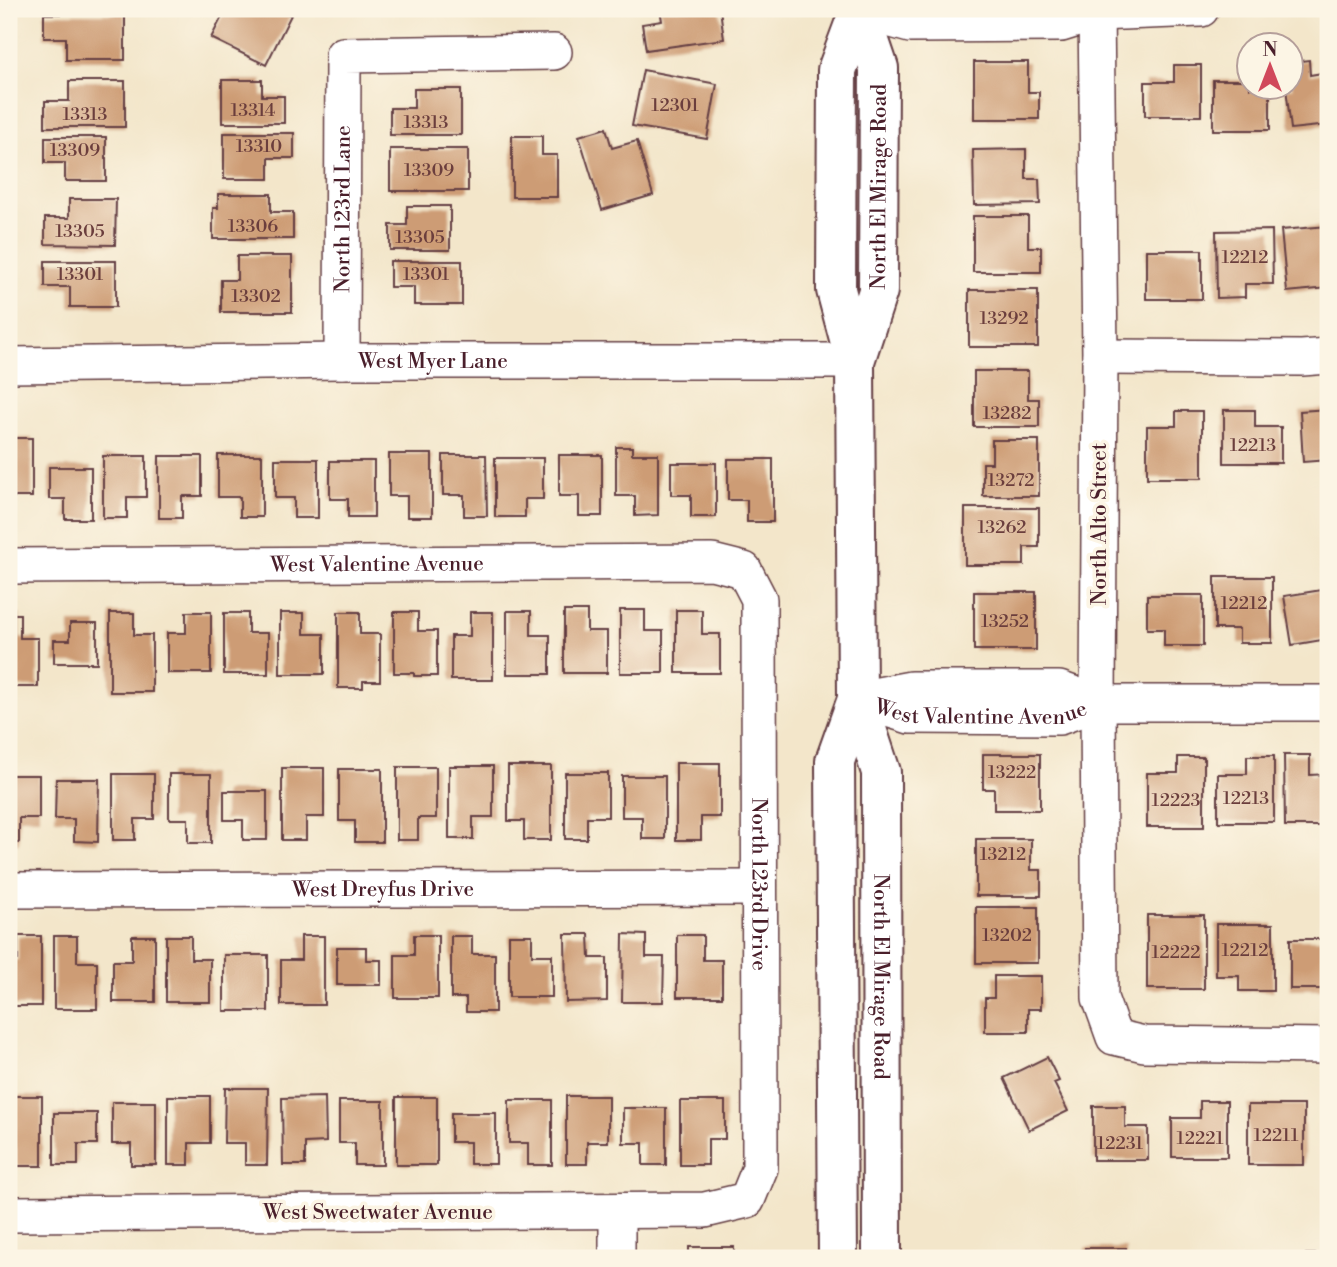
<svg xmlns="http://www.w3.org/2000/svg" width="1337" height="1267" font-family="'Libre Bodoni',serif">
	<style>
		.building { fill: #cd9c74 }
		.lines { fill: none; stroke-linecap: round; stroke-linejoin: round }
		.minor-casing { stroke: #633d43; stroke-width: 38 }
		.major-casing { stroke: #633d43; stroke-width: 42 }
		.minor { stroke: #fff; stroke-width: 35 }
		.major { stroke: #fff; stroke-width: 38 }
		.labels { text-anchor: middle; stroke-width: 7; stroke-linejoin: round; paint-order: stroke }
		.number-label { font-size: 18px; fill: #6b3e3d }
		.street-label { font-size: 21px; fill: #4a1f2b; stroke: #fcf5e5 }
	</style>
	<rect width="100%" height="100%" fill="#fcf5e5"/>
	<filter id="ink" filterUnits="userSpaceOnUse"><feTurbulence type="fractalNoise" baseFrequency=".0143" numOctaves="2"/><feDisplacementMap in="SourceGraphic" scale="14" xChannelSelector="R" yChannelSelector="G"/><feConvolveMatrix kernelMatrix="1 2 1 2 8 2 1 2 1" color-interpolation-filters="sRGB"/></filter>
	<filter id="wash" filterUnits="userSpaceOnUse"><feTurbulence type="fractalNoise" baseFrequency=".00686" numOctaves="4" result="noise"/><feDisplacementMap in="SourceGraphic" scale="28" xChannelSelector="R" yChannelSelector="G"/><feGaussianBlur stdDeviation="1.57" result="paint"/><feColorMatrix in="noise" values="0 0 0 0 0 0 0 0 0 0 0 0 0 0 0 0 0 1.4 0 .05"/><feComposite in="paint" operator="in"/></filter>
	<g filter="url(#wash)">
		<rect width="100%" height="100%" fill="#f3e6ca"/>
		<g id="blocks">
			<g class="building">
				<path d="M226,9H279L291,15L266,65L211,38Z"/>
				<path d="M660,9H720L724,39L646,50L642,24L662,21Z"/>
				<path d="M44,14H125V60H66V38H44Z"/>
				<path d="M1309,60L1310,75L1328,72V125L1291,129L1286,88H1292V62Z"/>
				<path d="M974,62H1028V92H1039V119H974Z"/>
				<path d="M1242,64H1250V88H1270V130H1213V80H1242Z"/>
				<path d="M1174,65H1201V116H1145V82H1174Z"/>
				<path d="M643,70L717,84L707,139L632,126Z"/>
				<path d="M222,80H262V96H284V123H222Z"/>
				<path d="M69,81H125V127H45V101H69Z"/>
				<path d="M414,89H461V135H390V108H414Z"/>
				<path d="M606,128L612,148L637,141L653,195L602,210L579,136Z"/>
				<path d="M224,133H294V158H269V179H224Z"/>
				<path d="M512,136H542V155H557V197H512Z"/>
				<path d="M45,137H106V181H65V163H45Z"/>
				<rect x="390" y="149" width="78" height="42"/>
				<path d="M1026,149V179H1039L1040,204L974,205L973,150Z"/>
				<path d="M218,194H271V212H293V239H213V208H218Z"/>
				<path d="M69,199H116L115,245L45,244V218H69Z"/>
				<path d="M407,206H450V250H390V225H407Z"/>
				<path d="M973,216H1028V247H1041V272H973Z"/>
				<path d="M1328,226V288L1287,292L1281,230Z"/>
				<path d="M1272,230L1273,284H1245V297L1217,298L1216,231Z"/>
				<rect x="1146" y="250" width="56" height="49"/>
				<path d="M237,256H292V312H221V280H237Z"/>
				<path d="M45,261H116V307H70V287H45Z"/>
				<path d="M390,261H462V305H414V287H390Z"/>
				<rect x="969" y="290" width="69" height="57"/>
				<path d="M974,371H1028V399H1039V427H974Z"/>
				<path d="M1328,409V460L1303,462L1300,411Z"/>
				<path d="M1224,410H1255V427H1281V463H1224Z"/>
				<path d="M1176,411H1202V478H1147V426H1176Z"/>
				<path d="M9,438H32V497H13V518H9Z"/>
				<path d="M992,440H1039V496H983V463H992Z"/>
				<path d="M616,447H632V454H658V515L635,516V496H616Z"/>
				<path d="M389,454H432V517H407V496H389Z"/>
				<path d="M218,455H262V517H240V497H218Z"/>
				<path d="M443,455H486L487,516H464V495H443Z"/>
				<path d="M559,455H602V516H579V496H559Z"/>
				<path d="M103,456H146V497H127V518H103Z"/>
				<path d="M159,456H202V496H182V518H159Z"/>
				<path d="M495,458H543V499H525V517H495Z"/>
				<path d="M275,459H318V518H294V498H275Z"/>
				<path d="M728,459H773V522H747V500H728Z"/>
				<path d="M330,461H374V517H348V499H330Z"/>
				<path d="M671,463H716V517H691V495H671Z"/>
				<path d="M49,467H91V519H65V499H49Z"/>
				<path d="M965,508H1039V547H1024V565H965Z"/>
				<path d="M1215,577H1272V643H1239V629H1215Z"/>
				<path d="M1328,589V639L1292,645L1284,596Z"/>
				<rect x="974" y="592" width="62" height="58"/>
				<path d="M1147,595H1203V646H1164V629H1147Z"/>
				<path d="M620,610H645V631H663V673H620Z"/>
				<path d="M676,610H702V634H720V673H676Z"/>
				<path d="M507,611H531V635H550V674H507Z"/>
				<path d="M564,611H587V631H607V673H564Z"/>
				<path d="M186,612H211V673H167V633H186Z"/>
				<path d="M338,612H360V634H380V681H363V688H338Z"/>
				<path d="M394,612H418V631H437V676H414V673H394Z"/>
				<path d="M470,612H493V680H451V636H470Z"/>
				<path d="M110,613H134V635H152V692H110Z"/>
				<path d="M224,613H248V633H268V674H224Z"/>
				<path d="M280,613H304V634H324V674H280Z"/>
				<path d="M9,614H20V638H38V687H9Z"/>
				<path d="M70,623H97V663H54V640H70Z"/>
				<path d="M983,754H1040V810H994V789H983Z"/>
				<path d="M1284,755H1310V775L1328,774V826H1285Z"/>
				<path d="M1247,756H1274V822H1218V774H1247Z"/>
				<path d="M1178,757H1204V827H1147V773H1178Z"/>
				<path d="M676,763H720V817H701V840H676Z"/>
				<path d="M449,766H493V817H473V839H449Z"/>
				<path d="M508,766H551V840H524V821H508Z"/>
				<path d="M397,767H436V818H418V840H397Z"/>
				<path d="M282,768H324V817H306V840H282Z"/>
				<path d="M339,769H382V842H355V821H339Z"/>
				<path d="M565,773H608V817H587V839H565Z"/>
				<path d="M113,774H154V819H135V840H113Z"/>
				<path d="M169,774H211V843H188V819H169Z"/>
				<path d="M9,775H39V818H19V843H9Z"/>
				<path d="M622,776H665V839H642V817H622Z"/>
				<path d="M56,779H99L98,842L74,841V819H55Z"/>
				<path d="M224,791H267V840H243V820H224Z"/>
				<path d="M976,839H1031V870H1041V896H976Z"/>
				<rect x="976" y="907" width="62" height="56"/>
				<rect x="1147" y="915" width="57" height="74"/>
				<path d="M1216,924H1273V991H1239V976H1216Z"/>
				<path d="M565,934H589L590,958H607V1001L566,1002Z"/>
				<path d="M623,934L646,935V957H664L663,1002H622Z"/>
				<path d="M414,935H438V998H395V955H414Z"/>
				<path d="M509,935H532V955H552V997H509Z"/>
				<path d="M677,935H703V960H722V997H677Z"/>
				<path d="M18,936H41V1006H9V960H18Z"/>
				<path d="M54,936H77V962H97V1009H54Z"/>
				<path d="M132,936H155V1002H113V961H132Z"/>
				<path d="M166,936H191V959H210V1002H166Z"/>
				<path d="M301,936H324V1005H281V960H301Z"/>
				<path d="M451,936H472V954H495V1012H466V998H451Z"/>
				<rect x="1290" y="939" width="38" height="50"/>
				<path d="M337,947H366V960H381V985H337Z"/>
				<rect x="224" y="955" width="44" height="56"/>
				<path d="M994,976H1041V1009H1028V1032H985V998H994Z"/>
				<path d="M1047,1057L1059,1081L1054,1083L1068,1111L1029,1130L1004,1078Z"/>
				<path d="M225,1088H268L267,1165H245V1143H224Z"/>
				<path d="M9,1096H42V1166H16V1148H9Z"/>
				<path d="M168,1096H210V1143H189V1165H168Z"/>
				<path d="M566,1096H608V1142H587V1164H566Z"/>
				<path d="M325,1097L326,1142L305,1143V1165H283L282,1098Z"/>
				<rect x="396" y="1097" width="41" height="68"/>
				<path d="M509,1100H552V1165H528V1143H509Z"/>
				<path d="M339,1101H383V1165H355V1143H339Z"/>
				<path d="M680,1101H725V1139H708V1165H680Z"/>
				<path d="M1200,1101H1227V1157H1172V1118H1200Z"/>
				<path d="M112,1102H156V1165H131V1144H112Z"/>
				<rect x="1248" y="1105" width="56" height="60"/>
				<path d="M1093,1106H1125V1127H1148V1160H1093Z"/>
				<path d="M623,1108H666V1165H643V1143H623Z"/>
				<path d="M54,1113H97V1144H78V1165H54Z"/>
				<path d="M451,1113H496V1164H470V1142H451Z"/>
				<rect x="689" y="1247" width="45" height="11"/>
				<rect x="1085" y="1248" width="41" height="10"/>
				<rect x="1306" y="1254" width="22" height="4"/>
			</g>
		</g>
	</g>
	<g filter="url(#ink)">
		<use href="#blocks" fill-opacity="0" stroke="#633d43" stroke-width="2"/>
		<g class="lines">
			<defs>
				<g id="minor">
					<path d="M1096,9L1100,357L1098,703L1100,998L1114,1037L1144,1044L1328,1046"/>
					<path d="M859,11L910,25L1061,24L1096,13L1201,9"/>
					<path d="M1100,357L1302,358L1328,356"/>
					<path id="s1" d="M342,361L343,55L554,52"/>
					<path id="s2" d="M9,365L342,361H855"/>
					<path id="s3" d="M9,566L712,562L744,570L759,599L760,1168L747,1200L705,1210L9,1214"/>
					<path d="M857,699L911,689H1059L1098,703H1328"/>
					<path id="s4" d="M862,701L910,716L1059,717L1098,703"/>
					<path id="s5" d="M9,890L759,888"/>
					<path d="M617,1211V1258"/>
				</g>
				<g id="major">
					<path id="s6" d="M859,11L837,70L836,290L855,361L857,699L881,772L882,1258"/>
					<path id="s7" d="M855,361L878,291L879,68L859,9"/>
					<path d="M838,1258L835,761L857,699"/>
				</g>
			</defs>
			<use href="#minor" class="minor-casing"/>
			<use href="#major" class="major-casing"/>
			<use href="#minor" class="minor"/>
			<use href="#major" class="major"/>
		</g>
	</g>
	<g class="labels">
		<g class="number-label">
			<text x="675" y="111">12301</text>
			<text x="253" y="116">13314</text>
			<text x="85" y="120">13313</text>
			<text x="426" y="128">13313</text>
			<text x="259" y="152">13310</text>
			<text x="75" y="156">13309</text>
			<text x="429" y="176">13309</text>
			<text x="253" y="232">13306</text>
			<text x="80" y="237">13305</text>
			<text x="420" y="243">13305</text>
			<text x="1245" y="263">12212</text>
			<text x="80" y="280">13301</text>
			<text x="426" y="280">13301</text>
			<text x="256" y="302">13302</text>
			<text x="1004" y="324">13292</text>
			<text x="1007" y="419">13282</text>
			<text x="1253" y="451">12213</text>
			<text x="1011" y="486">13272</text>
			<text x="1002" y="533">13262</text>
			<text x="1244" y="609">12212</text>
			<text x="1005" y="627">13252</text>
			<text x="1012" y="778">13222</text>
			<text x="1246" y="804">12213</text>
			<text x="1176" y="806">12223</text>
			<text x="1003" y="860">13212</text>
			<text x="1007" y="941">13202</text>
			<text x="1245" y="956">12212</text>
			<text x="1176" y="958">12222</text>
			<text x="1276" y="1141">12211</text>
			<text x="1200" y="1144">12221</text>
			<text x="1120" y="1149">12231</text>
		</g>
		<g class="street-label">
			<text dy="7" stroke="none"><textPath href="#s7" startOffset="178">North El Mirage Road</textPath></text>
			<text dy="7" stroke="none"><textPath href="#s1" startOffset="152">North 123rd Lane</textPath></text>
			<text dy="7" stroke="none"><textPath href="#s2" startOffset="424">West Myer Lane</textPath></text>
			<text transform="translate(1099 524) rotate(-90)" y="7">North Alto Street</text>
			<text dy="7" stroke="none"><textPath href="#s3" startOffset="368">West Valentine Avenue</textPath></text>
			<text dy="7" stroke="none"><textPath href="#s4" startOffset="121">West Valentine Avenue</textPath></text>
			<text dy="7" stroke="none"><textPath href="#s3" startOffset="1054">North 123rd Drive</textPath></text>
			<text dy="7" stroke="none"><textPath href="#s5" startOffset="374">West Dreyfus Drive</textPath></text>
			<text dy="7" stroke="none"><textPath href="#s6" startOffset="976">North El Mirage Road</textPath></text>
			<text x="378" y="1219">West Sweetwater Avenue</text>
		</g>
	</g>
	<rect width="1337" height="1267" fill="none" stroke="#fcf5e5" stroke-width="35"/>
	<g transform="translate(1270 66)"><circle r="33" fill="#fcf5e5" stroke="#b59f9b" stroke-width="2"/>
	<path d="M0-5L12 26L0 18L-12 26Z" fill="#d1495b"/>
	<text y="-10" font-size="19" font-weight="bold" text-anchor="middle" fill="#4a1f2b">N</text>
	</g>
</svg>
